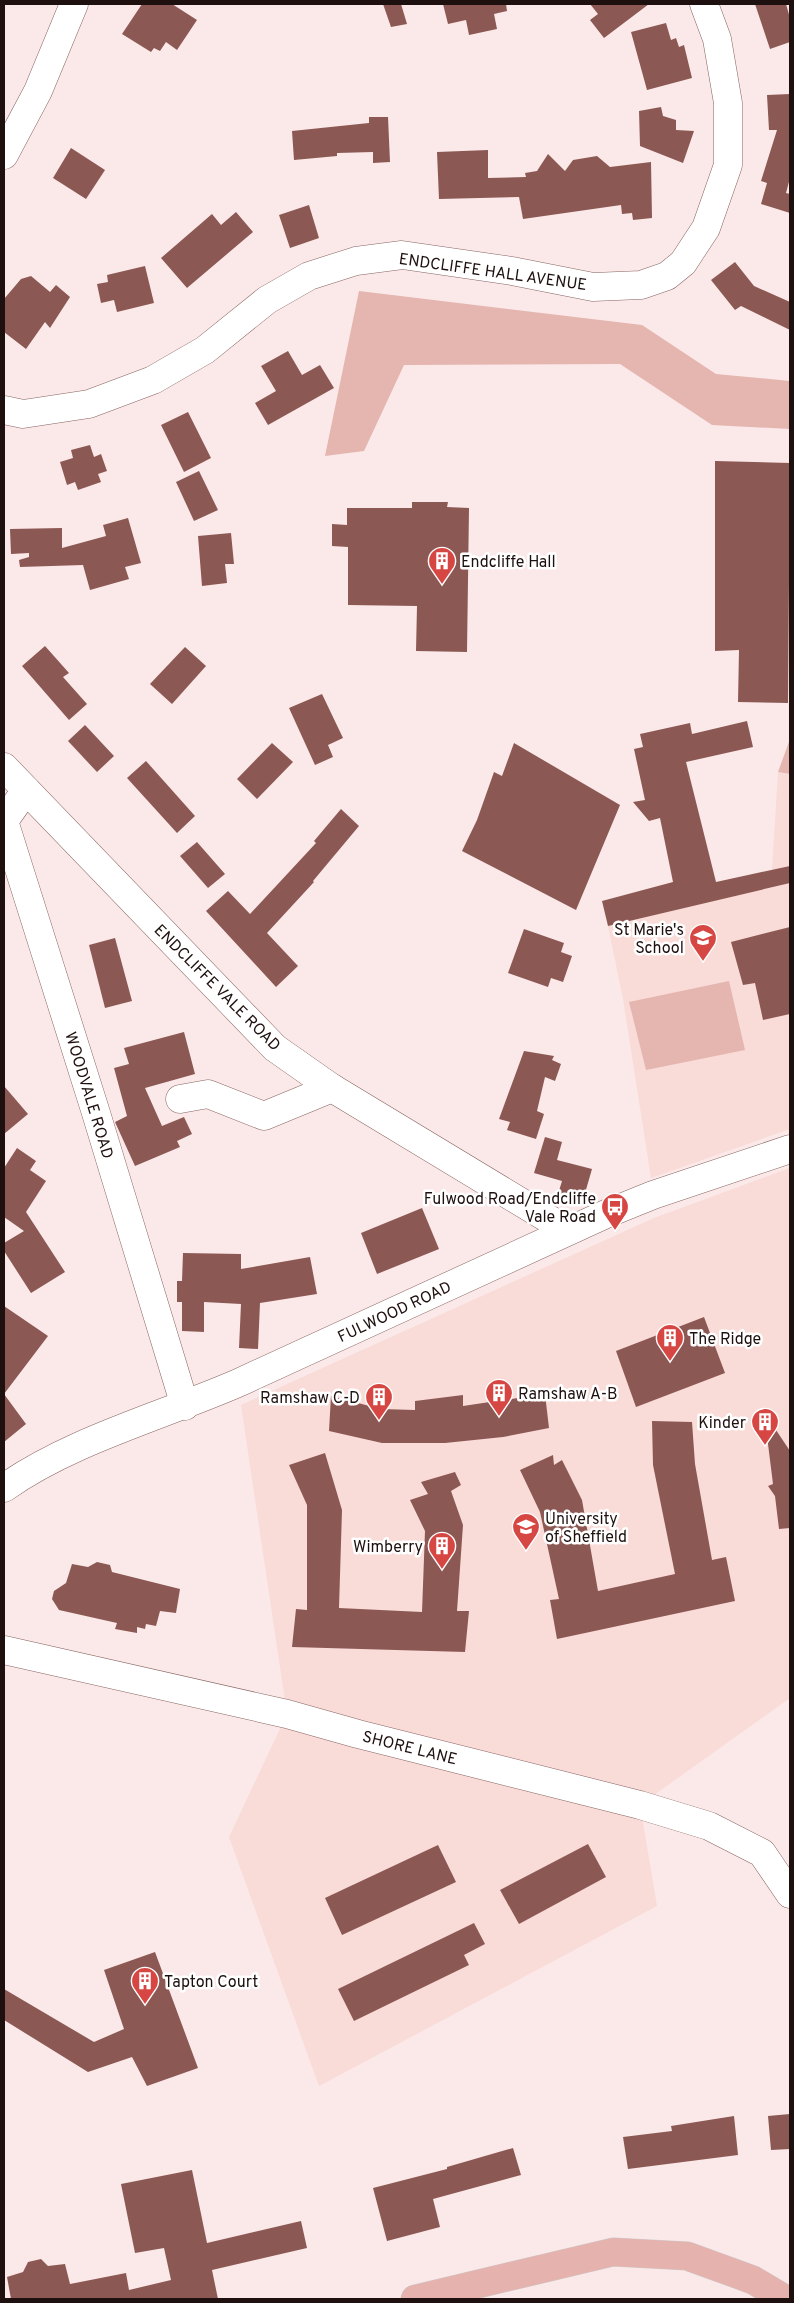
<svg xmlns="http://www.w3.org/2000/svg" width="794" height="2303" font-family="Overpass,sans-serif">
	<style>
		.built { fill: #f9dbd8 }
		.green { fill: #e5b5b0 }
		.building { fill: #8c5854 }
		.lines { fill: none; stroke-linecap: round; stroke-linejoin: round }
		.minor-casing { stroke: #886562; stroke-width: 29 }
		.major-casing { stroke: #cecaca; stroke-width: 29 }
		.minor { stroke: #fff; stroke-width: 28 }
		.major { stroke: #e5b2ad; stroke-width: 28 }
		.labels { text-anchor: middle; stroke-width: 5; stroke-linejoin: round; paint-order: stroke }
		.street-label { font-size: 16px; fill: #1e100f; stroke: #fff }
		.poi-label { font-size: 16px; fill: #1e100f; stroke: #fff; text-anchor: start }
	</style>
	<rect width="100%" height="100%" fill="#fae9e8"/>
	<g class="built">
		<path d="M778,772L790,774V1129L651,1178L623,999L608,926L771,887Z"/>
		<path d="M790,1168V1698L640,1805L657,1906L319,2086L229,1837L287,1714L241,1405L654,1218Z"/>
	</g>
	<g class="green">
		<path d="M359,291L642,325L716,374L790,381V429L712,425L620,364L404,365L364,451L325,456Z"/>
		<path d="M790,739V774L778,772Z"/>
		<path d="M729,981L745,1050L646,1070L629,1002Z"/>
	</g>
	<g class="building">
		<path d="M142,4H172L197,20L177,50L166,42L160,51L154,48L151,52L122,34Z"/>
		<path d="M383,4H401L407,24L391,27Z"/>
		<path d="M443,4H506L507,11L494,14L497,29L469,35L466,20L448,24Z"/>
		<path d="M590,4H649L604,38L590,20L598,14Z"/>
		<path d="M755,4H786L790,18V42L770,49Z"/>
		<path d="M666,23L671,40L676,38L679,47L684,45L692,78L647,90L631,32Z"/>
		<path d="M790,94V178L786,193L790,194V213L761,204L767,183L761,181L777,130H769L767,95Z"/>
		<path d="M661,107L663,116L676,120V130L694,131L683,163L640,146L639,111Z"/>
		<path d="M369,117H388L390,162L373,163V152L337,153V156L294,160L292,131L369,123Z"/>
		<path d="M71,148L105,170L86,199L53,178Z"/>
		<path d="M488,150V178L526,177L525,173L537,171L548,154L565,171L573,160L597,156L610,167L651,162L652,218L633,220L632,213L622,214L621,205L523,219L519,197L439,199L437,152Z"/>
		<path d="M309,205L319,238L290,248L279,215Z"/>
		<path d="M236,212L253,232L187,288L161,258L212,214L221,225Z"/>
		<path d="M735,262L754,286L790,302V330L741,306L735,310L711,280Z"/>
		<path d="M145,266L154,303L117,312L114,300L101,303L97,284L108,282L107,275Z"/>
		<path d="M31,276L50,292L56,285L70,297L50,328L45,322L26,349L4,332V299L21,279Z"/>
		<path d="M288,351L302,375L320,365L334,388L268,425L255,403L276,391L261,366Z"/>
		<path d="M188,412L211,458L184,472L161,425Z"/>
		<path d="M90,445L94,457L101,454L107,471L98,474L101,482L78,490L75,482L67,485L60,462L73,458L71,450Z"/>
		<path d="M715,461L790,463L788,703L738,702L739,650L715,651Z"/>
		<path d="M199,471L218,510L194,521L176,482Z"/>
		<path d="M412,502H448L447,507L469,508L467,652L416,651L417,606L348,605V547L332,546V524L347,525V508H412Z"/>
		<path d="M128,518L141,563L125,567L129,579L90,590L83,565L20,567L19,560L29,557V553L11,554L10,529L62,528V548L106,536L103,525Z"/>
		<path d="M231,533L234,564H225L227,583L202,586L198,536Z"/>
		<path d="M45,646L69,673L63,677L87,704L69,720L22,666Z"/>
		<path d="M185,647L206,666L172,704L150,684Z"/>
		<path d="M322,694L343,738L328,745L333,757L315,765L289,708Z"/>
		<path d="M747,721L753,747L686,762L716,882L790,866V883L608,926L602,901L673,882L660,818L649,821L633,802L645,800L634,749L643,747L640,734L690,723L692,734Z"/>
		<path d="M85,725L114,756L97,772L68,741Z"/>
		<path d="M272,743L293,762L257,799L237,779Z"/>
		<path d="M514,743L620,805L576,910L462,851L477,820L494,772L502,776Z"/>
		<path d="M146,761L195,816L177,833L127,778Z"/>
		<path d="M341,809L359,826L313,881L314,882L267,933L298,966L276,987L206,911L228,891L250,914L316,843L314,841Z"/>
		<path d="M197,842L225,874L208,888L180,856Z"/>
		<path d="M790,927V1014L763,1020L755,983L743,985L731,942Z"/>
		<path d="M524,929L564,943L561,952L572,956L563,982L551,978L548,987L508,973Z"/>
		<path d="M115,938L132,1001L105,1008L89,945Z"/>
		<path d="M184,1032L195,1074L145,1088L162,1126L184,1117L192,1134L177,1141L180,1147L135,1166L115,1122L127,1116L114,1068L129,1064L124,1048Z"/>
		<path d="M524,1051L554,1056L552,1060L561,1064L555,1081L545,1077L537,1111L544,1114L536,1139L507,1130L510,1122L499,1119Z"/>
		<path d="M4,1086L28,1114L4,1134Z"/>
		<path d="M545,1137L562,1142L557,1160L592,1169L583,1200L558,1194L562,1181L534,1173Z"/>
		<path d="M17,1148L36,1161L30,1170L46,1181L26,1212L65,1272L31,1293L4,1251V1243L24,1231L4,1217V1168Z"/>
		<path d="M422,1208L439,1249L377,1274L361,1233Z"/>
		<path d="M183,1253L241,1254V1269L310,1257L317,1294L260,1303L258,1349L239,1348L241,1304L204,1302V1332L182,1331V1302H177V1281H182Z"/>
		<path d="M4,1306L48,1336L4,1394L26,1424L4,1442Z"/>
		<path d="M704,1317L725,1373L636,1407L616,1351Z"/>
		<path d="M545,1394L549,1428L503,1437L445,1443H382L329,1431L331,1396L381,1409L415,1410V1401L463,1395V1406Z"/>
		<path d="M764,1412L790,1451V1528L779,1529L775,1496L768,1486L773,1484Z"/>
		<path d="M652,1421L692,1422L695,1464L712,1560L726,1557L735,1601L557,1639L550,1600L559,1599L540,1512L520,1470L553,1455L554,1465L562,1460L582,1500L598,1591L675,1574L653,1465Z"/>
		<path d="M325,1453L342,1510L339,1608L422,1612L425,1531L410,1500L428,1494L421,1482L455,1472L461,1485L451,1491L463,1525L457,1611H469L465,1652L292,1647L296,1609L307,1610V1505L289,1465Z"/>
		<path d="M97,1562L110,1565L112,1572L180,1589L176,1613L160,1611L156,1626L146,1624L145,1629L137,1627V1633L115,1629L117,1623L59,1610L52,1599L54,1591L66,1583L72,1564L88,1567Z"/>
		<path d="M588,1844L606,1877L519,1924L500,1890Z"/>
		<path d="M438,1845L456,1882L342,1935L325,1898Z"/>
		<path d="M474,1923L485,1944L464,1955L469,1965L354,2021L338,1989Z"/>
		<path d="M155,1952L198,2068L147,2086L132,2057L88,2072L4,2020V1989L94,2042L124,2029L104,1970Z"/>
		<path d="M790,2114V2149L771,2150L768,2116Z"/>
		<path d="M734,2116L738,2155L628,2169L623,2137L672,2131L671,2126Z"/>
		<path d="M513,2148L521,2175L433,2199L440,2227L387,2241L373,2188L447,2169V2167Z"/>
		<path d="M192,2170L207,2243L301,2221L307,2248L212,2270L218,2299H11L7,2277L23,2272L28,2262L41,2259L48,2266L65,2264L70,2284L126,2273L129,2290L171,2280L164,2248L135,2253L121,2184Z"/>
	</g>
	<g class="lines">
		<defs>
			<g id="minor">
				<path d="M4,155L38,91L74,4"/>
				<path d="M4,410L23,414L89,404L153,380L205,350L267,300L309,276L356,261L402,255L512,271L593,287L641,285L667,276L683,263L706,228L728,165V103L717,39L704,4"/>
				<path d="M4,767L275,1048L332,1088L567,1230"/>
				<path d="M26,790L4,821L96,1113L185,1406"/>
				<path d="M180,1099L208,1094L264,1116L332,1088"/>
				<path d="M4,1488C70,1441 162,1416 238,1383L606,1214L653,1195L790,1149"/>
				<path d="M4,1650L287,1714L358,1734L640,1805L709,1826L762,1853L790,1894"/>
			</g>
			<path id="major" d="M415,2299L613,2252L687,2256L753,2280L785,2299"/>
		</defs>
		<use href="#minor" class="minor-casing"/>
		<use href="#major" class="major-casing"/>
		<use href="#minor" class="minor"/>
		<use href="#major" class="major"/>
	</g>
	<defs>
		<symbol id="building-pin" viewBox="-11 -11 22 30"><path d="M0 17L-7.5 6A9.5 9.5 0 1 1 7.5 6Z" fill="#d64743" stroke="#fff"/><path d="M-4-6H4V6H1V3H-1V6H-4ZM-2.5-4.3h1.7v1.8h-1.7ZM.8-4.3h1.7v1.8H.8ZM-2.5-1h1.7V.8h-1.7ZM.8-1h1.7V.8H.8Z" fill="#fff"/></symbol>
		<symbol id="school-pin" viewBox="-11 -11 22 30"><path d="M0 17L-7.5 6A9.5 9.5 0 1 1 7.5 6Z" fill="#d64743" stroke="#fff"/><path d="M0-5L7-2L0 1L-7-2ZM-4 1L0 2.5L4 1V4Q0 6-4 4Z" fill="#fff"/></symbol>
		<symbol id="bus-pin" viewBox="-11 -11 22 30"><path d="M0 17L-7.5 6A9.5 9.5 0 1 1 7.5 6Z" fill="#d64743" stroke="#fff"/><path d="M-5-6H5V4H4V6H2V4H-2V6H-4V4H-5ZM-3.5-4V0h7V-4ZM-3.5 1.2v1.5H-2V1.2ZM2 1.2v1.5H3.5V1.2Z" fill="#fff"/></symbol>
		<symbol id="university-pin" viewBox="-11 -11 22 30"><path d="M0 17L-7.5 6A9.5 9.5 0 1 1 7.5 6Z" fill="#d64743" stroke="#fff"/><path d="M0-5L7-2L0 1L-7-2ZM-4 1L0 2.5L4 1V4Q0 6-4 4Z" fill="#fff"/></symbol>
	</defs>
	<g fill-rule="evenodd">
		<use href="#building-pin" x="426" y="545" width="32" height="43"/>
		<use href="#school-pin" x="687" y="922" width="32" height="43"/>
		<use href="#bus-pin" x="599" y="1191" width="32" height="43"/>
		<use href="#building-pin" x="654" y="1322" width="32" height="43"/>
		<use href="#building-pin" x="483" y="1377" width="32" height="43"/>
		<use href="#building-pin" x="363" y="1381" width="32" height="43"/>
		<use href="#building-pin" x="749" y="1406" width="32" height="43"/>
		<use href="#university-pin" x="510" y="1511" width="32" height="43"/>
		<use href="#building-pin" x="426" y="1530" width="32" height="43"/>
		<use href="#building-pin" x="129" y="1965" width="32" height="43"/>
	</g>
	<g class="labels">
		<g class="street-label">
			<text transform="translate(493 271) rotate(8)" y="6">ENDCLIFFE HALL AVENUE</text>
			<text transform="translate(218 987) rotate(45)" y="6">ENDCLIFFE VALE ROAD</text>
			<text transform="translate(90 1095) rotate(73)" y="6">WOODVALE ROAD</text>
			<text transform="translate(394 1311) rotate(-25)" y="6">FULWOOD ROAD</text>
			<text transform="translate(410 1747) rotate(14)" y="6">SHORE LANE</text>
		</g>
		<g class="poi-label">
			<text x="461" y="567">Endcliffe Hall</text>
			<text x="684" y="935" text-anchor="end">St Marie's<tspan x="684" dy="18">School</tspan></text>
			<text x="596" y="1204" text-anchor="end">Fulwood Road/Endcliffe<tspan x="596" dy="18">Vale Road</tspan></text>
			<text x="689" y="1344">The Ridge</text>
			<text x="518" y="1399">Ramshaw A-B</text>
			<text x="360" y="1403" text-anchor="end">Ramshaw C-D</text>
			<text x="746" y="1428" text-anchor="end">Kinder</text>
			<text x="545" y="1524">University<tspan x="545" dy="18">of Sheffield</tspan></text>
			<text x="423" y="1552" text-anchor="end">Wimberry</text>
			<text x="164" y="1987">Tapton Court</text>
		</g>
	</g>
	<rect width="794" height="2303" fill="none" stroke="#1e100f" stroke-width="10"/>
</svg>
